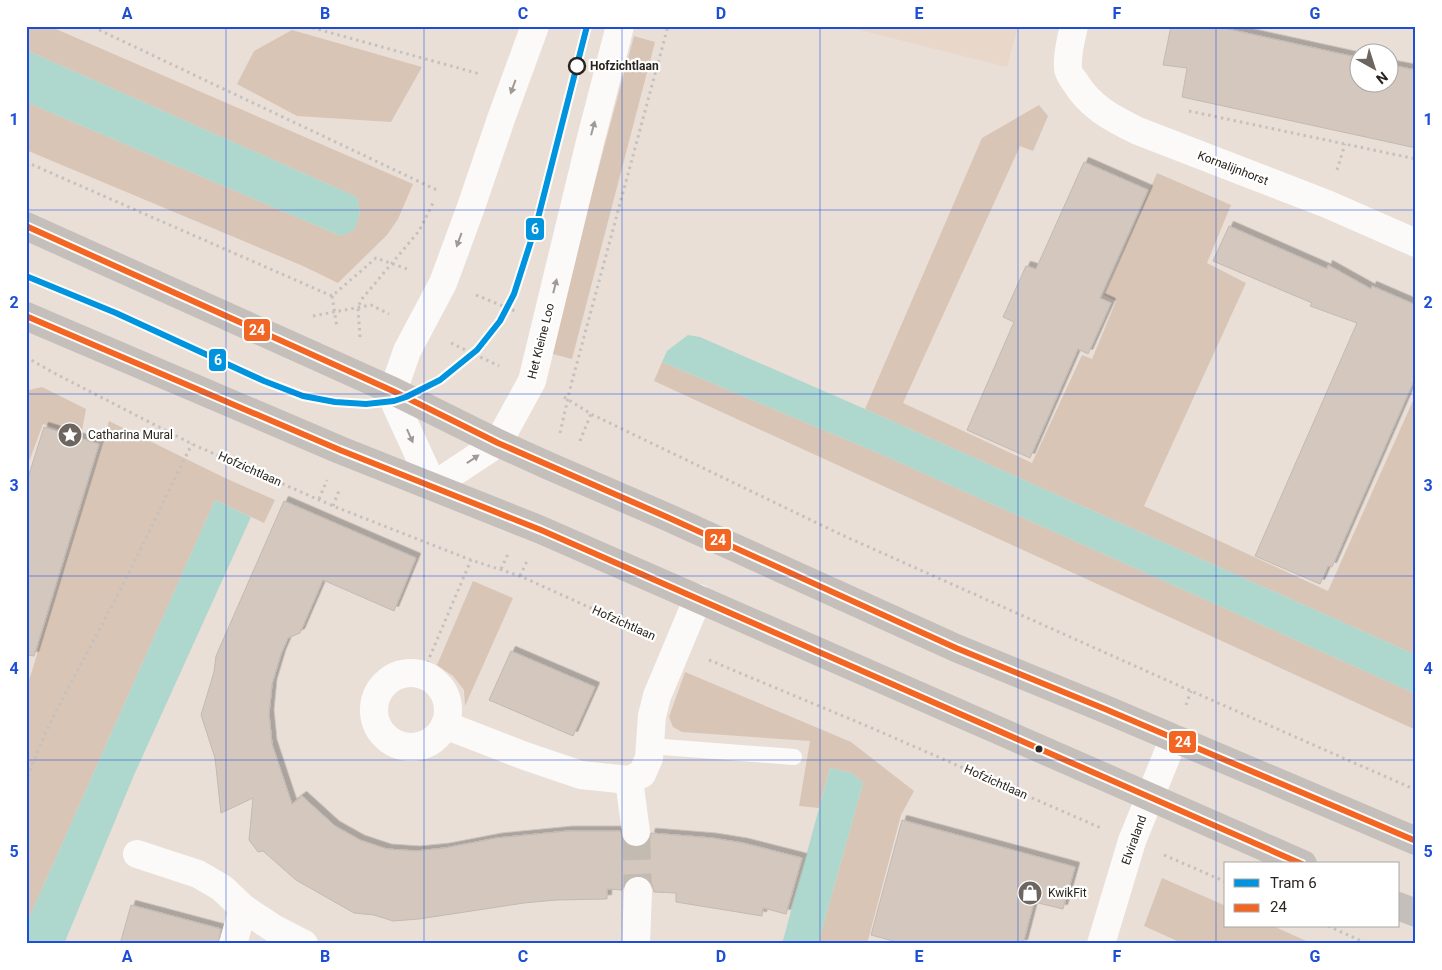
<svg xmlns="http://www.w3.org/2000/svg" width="1442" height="970" font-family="Roboto,sans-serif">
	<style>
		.built { fill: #e9d7c9 }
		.green { fill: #d8c5b6 }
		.water { fill: #aed7ce }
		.building { fill: #d4c7bd; stroke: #c2bab4; filter: url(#shadow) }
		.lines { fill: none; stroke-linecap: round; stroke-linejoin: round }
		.street-tunnel { stroke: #c3bab2; stroke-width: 28; stroke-dasharray: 28 14; stroke-linecap: butt }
		.path { stroke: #c5c1bf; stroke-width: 3; stroke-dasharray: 2.5 4; stroke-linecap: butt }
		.lane { stroke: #fcfaf9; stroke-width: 16 }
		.street { stroke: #fcfaf9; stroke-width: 28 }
		.secondary { stroke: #c4bfbb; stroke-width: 28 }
		.bus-1-casing { stroke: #fff; stroke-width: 10 }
		.bus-1 { stroke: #f26522; stroke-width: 6 }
		.tram-1-casing { stroke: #fff; stroke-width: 10 }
		.tram-1 { stroke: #0093de; stroke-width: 6 }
		.oneway { fill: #9e9a96 }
		.grid { fill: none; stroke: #1d4ed8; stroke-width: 1; stroke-opacity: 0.55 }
		.stop-dot { fill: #fff; stroke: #2a241e; stroke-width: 2.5 }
		.bus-dot { fill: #2a241e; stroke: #fff; stroke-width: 2 }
		.labels { text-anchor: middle; stroke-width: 4.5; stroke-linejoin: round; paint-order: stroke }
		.stop-label { font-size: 12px; font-weight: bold; fill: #2a241e; stroke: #fff; text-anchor: start }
		.street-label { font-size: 12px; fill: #2a241e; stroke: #fff }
		.poi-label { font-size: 12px; fill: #2a241e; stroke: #fff; text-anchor: start }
		.line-badge { stroke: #fff; stroke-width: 2 }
		.badge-label { font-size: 14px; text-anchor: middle; font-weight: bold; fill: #fff }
		.neatline { fill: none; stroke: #1d4ed8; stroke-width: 2 }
		.grid-label { font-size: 16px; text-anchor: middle; font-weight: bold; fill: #1d4ed8 }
	</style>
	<defs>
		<filter id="shadow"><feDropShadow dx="4.5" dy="-4.5" stdDeviation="0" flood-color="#0004"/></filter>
	</defs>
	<rect width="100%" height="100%" fill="#e9dfd7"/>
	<path class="built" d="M844,26H1018L1007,67Z"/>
	<g class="green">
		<path d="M26,26H49L413,184L398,219L387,235L338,283L303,266L26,150V102L341,236L354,229L360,214L357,197L26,50Z"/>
		<path d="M292,30L422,67L391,122L297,116L237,84L254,51Z"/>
		<path d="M634,36L655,42L572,359L549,353Z"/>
		<path d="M1039,105L1048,116L1033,151L1020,146L903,403L1032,463L1082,355L1092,359L1116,301L1104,295L1157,173L1231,205L1207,263L1246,283L1144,506L1328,591L1416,394V655L865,409L982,138Z"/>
		<path d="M662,362L885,456L1416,694V730L654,381Z"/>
		<path d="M42,387L86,409L81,436L43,424L30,459L26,462V395L29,390Z"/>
		<path d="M109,421L225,478L275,500L264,523L215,500L26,925V690Z"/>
		<path d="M473,581L513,598L465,706L464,690L453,676L437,665Z"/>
		<path d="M685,672L851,742L914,791L901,815L867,944H818L863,783L852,773L830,768L819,808L799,806L810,741L682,732L673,727L669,717Z"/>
		<path d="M1162,878L1226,906V926H1273L1313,944H1184L1144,926Z"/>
	</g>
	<g class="water">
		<path d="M26,50L357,197L360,214L354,230L341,236L26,102Z"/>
		<path d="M688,335L700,337L865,409L1416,655V694L885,456L662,362L667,351Z"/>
		<path d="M215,500L251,517L134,775L64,944H26V925Z"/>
		<path d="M830,768L852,773L863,783L818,944H782Z"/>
	</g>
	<g class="building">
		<path d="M1171,26H1214L1360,58V82H1390V65L1416,70V148L1182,97L1187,68L1163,65Z"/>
		<path d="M1084,162L1148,190L1100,298L1111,303L1088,354L1078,349L1030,458L967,430L1014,322L1003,317L1026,266L1036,269Z"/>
		<path d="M1229,226L1327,269L1328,265L1371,289L1372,286L1416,305V376L1340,549L1332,567L1328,566L1320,584L1255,556L1357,323L1310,306L1312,303L1213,261Z"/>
		<path d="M44,427L99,444L34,656L26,655V484Z"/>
		<path d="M284,501L416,558L394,611L323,580L300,633L288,638L281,654L272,684L269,714L272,744L292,804L302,796L335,826L360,840L387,849L416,851L445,848L497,838L568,831H620L624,842L630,846L638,847L646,844L650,838L651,833L712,838L743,843L802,858L786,914L763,908L762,916L676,902V893L654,892L652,884L647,878L638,875L630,877L625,882L622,890L607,889V899L556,900L524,903L419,919L393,921L374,915L354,913L296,880L263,851L258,852L249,840L253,798L221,813L215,758L201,715L214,672L216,656Z"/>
		<path d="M511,651L595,687L573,736L489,700Z"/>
		<path d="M902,820L1075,867L1063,909L1034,902L1023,944H904L871,935Z"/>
		<path d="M131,905L221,929L218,944H120Z"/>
	</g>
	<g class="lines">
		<path class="street-tunnel" d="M636,832L638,891"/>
		<g class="path">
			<path d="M95,26V28L439,191"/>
			<path d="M306,26L480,74"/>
			<path d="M1189,111L1416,159"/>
			<path d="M26,162L332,296L376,258L410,270"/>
			<path d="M1337,170L1345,144"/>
			<path d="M476,295L515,311"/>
			<path d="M332,296L337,327"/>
			<path d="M313,316L371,305L389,314"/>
			<path d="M360,337L358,308L361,300L419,231L433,203"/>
			<path d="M451,343L499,366"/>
			<path d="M26,357L54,373L192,444L333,506L471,560L520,576L646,633"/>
			<path d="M564,397L591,414L842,535L1191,691L1416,790"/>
			<path d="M560,433L571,385L668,26"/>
			<path d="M580,441L591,414"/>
			<path d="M319,499L327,480"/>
			<path d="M333,506L340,488"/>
			<path d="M501,569L508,554"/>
			<path d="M520,576L527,561"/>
			<path d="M709,660L874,729L1101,828"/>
			<path d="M422,675L471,560"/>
			<path d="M1186,705L1191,691"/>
			<path d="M26,783C45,724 79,670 107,615C137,559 163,501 192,444"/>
			<path d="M1164,855L1226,882"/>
			<path d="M1328,926L1368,944"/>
		</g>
		<path class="lane" d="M650,746L794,757"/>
		<g class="street">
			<path d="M535,26L501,119L471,207L443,283L407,351L393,391L394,401L433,486L498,443L532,381L590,142L620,26"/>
			<path d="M1074,26C1071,38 1067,56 1068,68C1068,73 1072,78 1075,82C1090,107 1113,119 1138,131L1327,204L1416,243"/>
			<circle cx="411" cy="710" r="37"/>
			<path d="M445,725L525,756L581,775L629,780L642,774L649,758L652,716L657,696L698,598"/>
			<path d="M629,780L636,832"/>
			<path d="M137,854L198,874L222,888L243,908L273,928L304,944"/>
			<path d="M233,944L243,908"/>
			<path d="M636,944L638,891"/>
			<path d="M1101,944L1132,841L1174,738"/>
		</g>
		<g class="secondary">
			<path d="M26,226L393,391L498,443L549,466L667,517L956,648L1105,709L1416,841"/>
			<path d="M26,316L340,450L541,530L1303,864"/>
			<path d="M1398,906L1416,913"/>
		</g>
		<defs>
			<g id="bus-1">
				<path d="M26,226L393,391L498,443L667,517L956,648L1105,709L1416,841"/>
				<path d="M26,316L340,450L541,530L1302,864"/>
			</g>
		</defs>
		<use href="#bus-1" class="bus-1-casing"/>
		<use href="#bus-1" class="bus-1"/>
		<defs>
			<path id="tram-1" d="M26,276L116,313L264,381L303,396L335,402L366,404L394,401L406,397L440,380L477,350L500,321L514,294L537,222L587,26"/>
		</defs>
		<use href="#tram-1" class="tram-1-casing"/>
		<use href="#tram-1" class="tram-1"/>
	</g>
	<defs><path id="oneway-solid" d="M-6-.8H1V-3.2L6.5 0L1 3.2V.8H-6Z" transform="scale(1.25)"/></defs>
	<g class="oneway">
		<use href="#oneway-solid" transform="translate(513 87) rotate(110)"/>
		<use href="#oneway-solid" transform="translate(593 128) rotate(-75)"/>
		<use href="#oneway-solid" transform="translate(459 240) rotate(110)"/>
		<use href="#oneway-solid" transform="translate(555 286) rotate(-76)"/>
		<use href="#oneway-solid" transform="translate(410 436) rotate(66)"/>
		<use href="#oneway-solid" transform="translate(473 459) rotate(-34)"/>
	</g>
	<path class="grid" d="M226,26V944M424,26V944M622,26V944M820,26V944M1018,26V944M1216,26V944M26,210H1416M26,394H1416M26,576H1416M26,760H1416"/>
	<defs>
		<symbol id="sight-disc" viewBox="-11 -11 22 22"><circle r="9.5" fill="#6d655f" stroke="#fff"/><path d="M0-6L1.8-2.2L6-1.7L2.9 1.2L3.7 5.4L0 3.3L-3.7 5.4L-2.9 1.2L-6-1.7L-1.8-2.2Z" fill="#fff"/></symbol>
		<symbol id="shop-disc" viewBox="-11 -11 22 22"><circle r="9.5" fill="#6d655f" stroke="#fff"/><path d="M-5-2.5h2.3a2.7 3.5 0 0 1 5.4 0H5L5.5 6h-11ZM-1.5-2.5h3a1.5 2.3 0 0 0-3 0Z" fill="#fff"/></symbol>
	</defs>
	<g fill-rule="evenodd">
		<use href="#sight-disc" x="56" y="421" width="28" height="28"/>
		<use href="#shop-disc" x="1016" y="879" width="28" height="28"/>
	</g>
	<circle class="stop-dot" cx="577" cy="66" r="8"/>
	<circle class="bus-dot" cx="1039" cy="749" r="4.5"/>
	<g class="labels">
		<g class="stop-label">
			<text x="590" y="70">Hofzichtlaan</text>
		</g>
		<g class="street-label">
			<text transform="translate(1233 168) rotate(21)" y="4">Kornalijnhorst</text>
			<text transform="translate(541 341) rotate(-76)" y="4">Het Kleine Loo</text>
			<text transform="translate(250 469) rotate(24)" y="4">Hofzichtlaan</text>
			<text transform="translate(624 623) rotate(24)" y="4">Hofzichtlaan</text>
			<text transform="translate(996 782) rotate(24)" y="4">Hofzichtlaan</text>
			<text transform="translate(1134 840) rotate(-70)" y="4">Elviraland</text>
		</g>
		<g class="poi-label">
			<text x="88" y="439">Catharina Mural</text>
			<text x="1048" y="897">KwikFit</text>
		</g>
	</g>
	<g class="line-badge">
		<rect x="525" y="217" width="20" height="24" rx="5" fill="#0093de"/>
		<rect x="243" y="318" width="28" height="24" rx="5" fill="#f26522"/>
		<rect x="208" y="348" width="19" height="24" rx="5" fill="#0093de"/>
		<rect x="704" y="528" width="28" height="24" rx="5" fill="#f26522"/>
		<rect x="1168" y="730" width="29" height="24" rx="5" fill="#f26522"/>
	</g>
	<g class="badge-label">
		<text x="535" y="234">6</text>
		<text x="257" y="335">24</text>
		<text x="218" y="365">6</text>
		<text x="718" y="545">24</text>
		<text x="1183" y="747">24</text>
	</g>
	<rect width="1442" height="970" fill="none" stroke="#ffffff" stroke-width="55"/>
	<rect x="1224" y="862" width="175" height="65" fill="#ffffff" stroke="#aaa7a5"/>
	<rect x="1234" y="879" width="25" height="8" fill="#0093de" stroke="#aaa7a5"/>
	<text x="1270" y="888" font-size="15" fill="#2a241e">Tram 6</text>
	<rect x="1234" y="904" width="25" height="8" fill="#f26522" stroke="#aaa7a5"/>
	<text x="1270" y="912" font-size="15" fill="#2a241e">24</text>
	<g transform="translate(1374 68) rotate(141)"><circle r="24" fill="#ffffff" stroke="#aaa7a5"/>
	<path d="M0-4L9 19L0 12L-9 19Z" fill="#6d655f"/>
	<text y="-8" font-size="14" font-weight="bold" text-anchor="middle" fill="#2a241e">N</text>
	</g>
	<rect x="28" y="28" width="1386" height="914" class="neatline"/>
	<g class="grid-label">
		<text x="127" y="19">A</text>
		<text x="325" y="19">B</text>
		<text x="523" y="19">C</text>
		<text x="721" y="19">D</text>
		<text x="919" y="19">E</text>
		<text x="1117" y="19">F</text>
		<text x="1315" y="19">G</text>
		<text x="14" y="125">1</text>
		<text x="1428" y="125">1</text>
		<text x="14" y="308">2</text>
		<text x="1428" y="308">2</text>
		<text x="14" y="491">3</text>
		<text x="1428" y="491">3</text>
		<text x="14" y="674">4</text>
		<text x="1428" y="674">4</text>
		<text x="14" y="857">5</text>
		<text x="1428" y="857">5</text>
		<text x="127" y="962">A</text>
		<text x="325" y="962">B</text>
		<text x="523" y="962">C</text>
		<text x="721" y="962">D</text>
		<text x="919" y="962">E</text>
		<text x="1117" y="962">F</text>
		<text x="1315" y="962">G</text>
	</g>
</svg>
